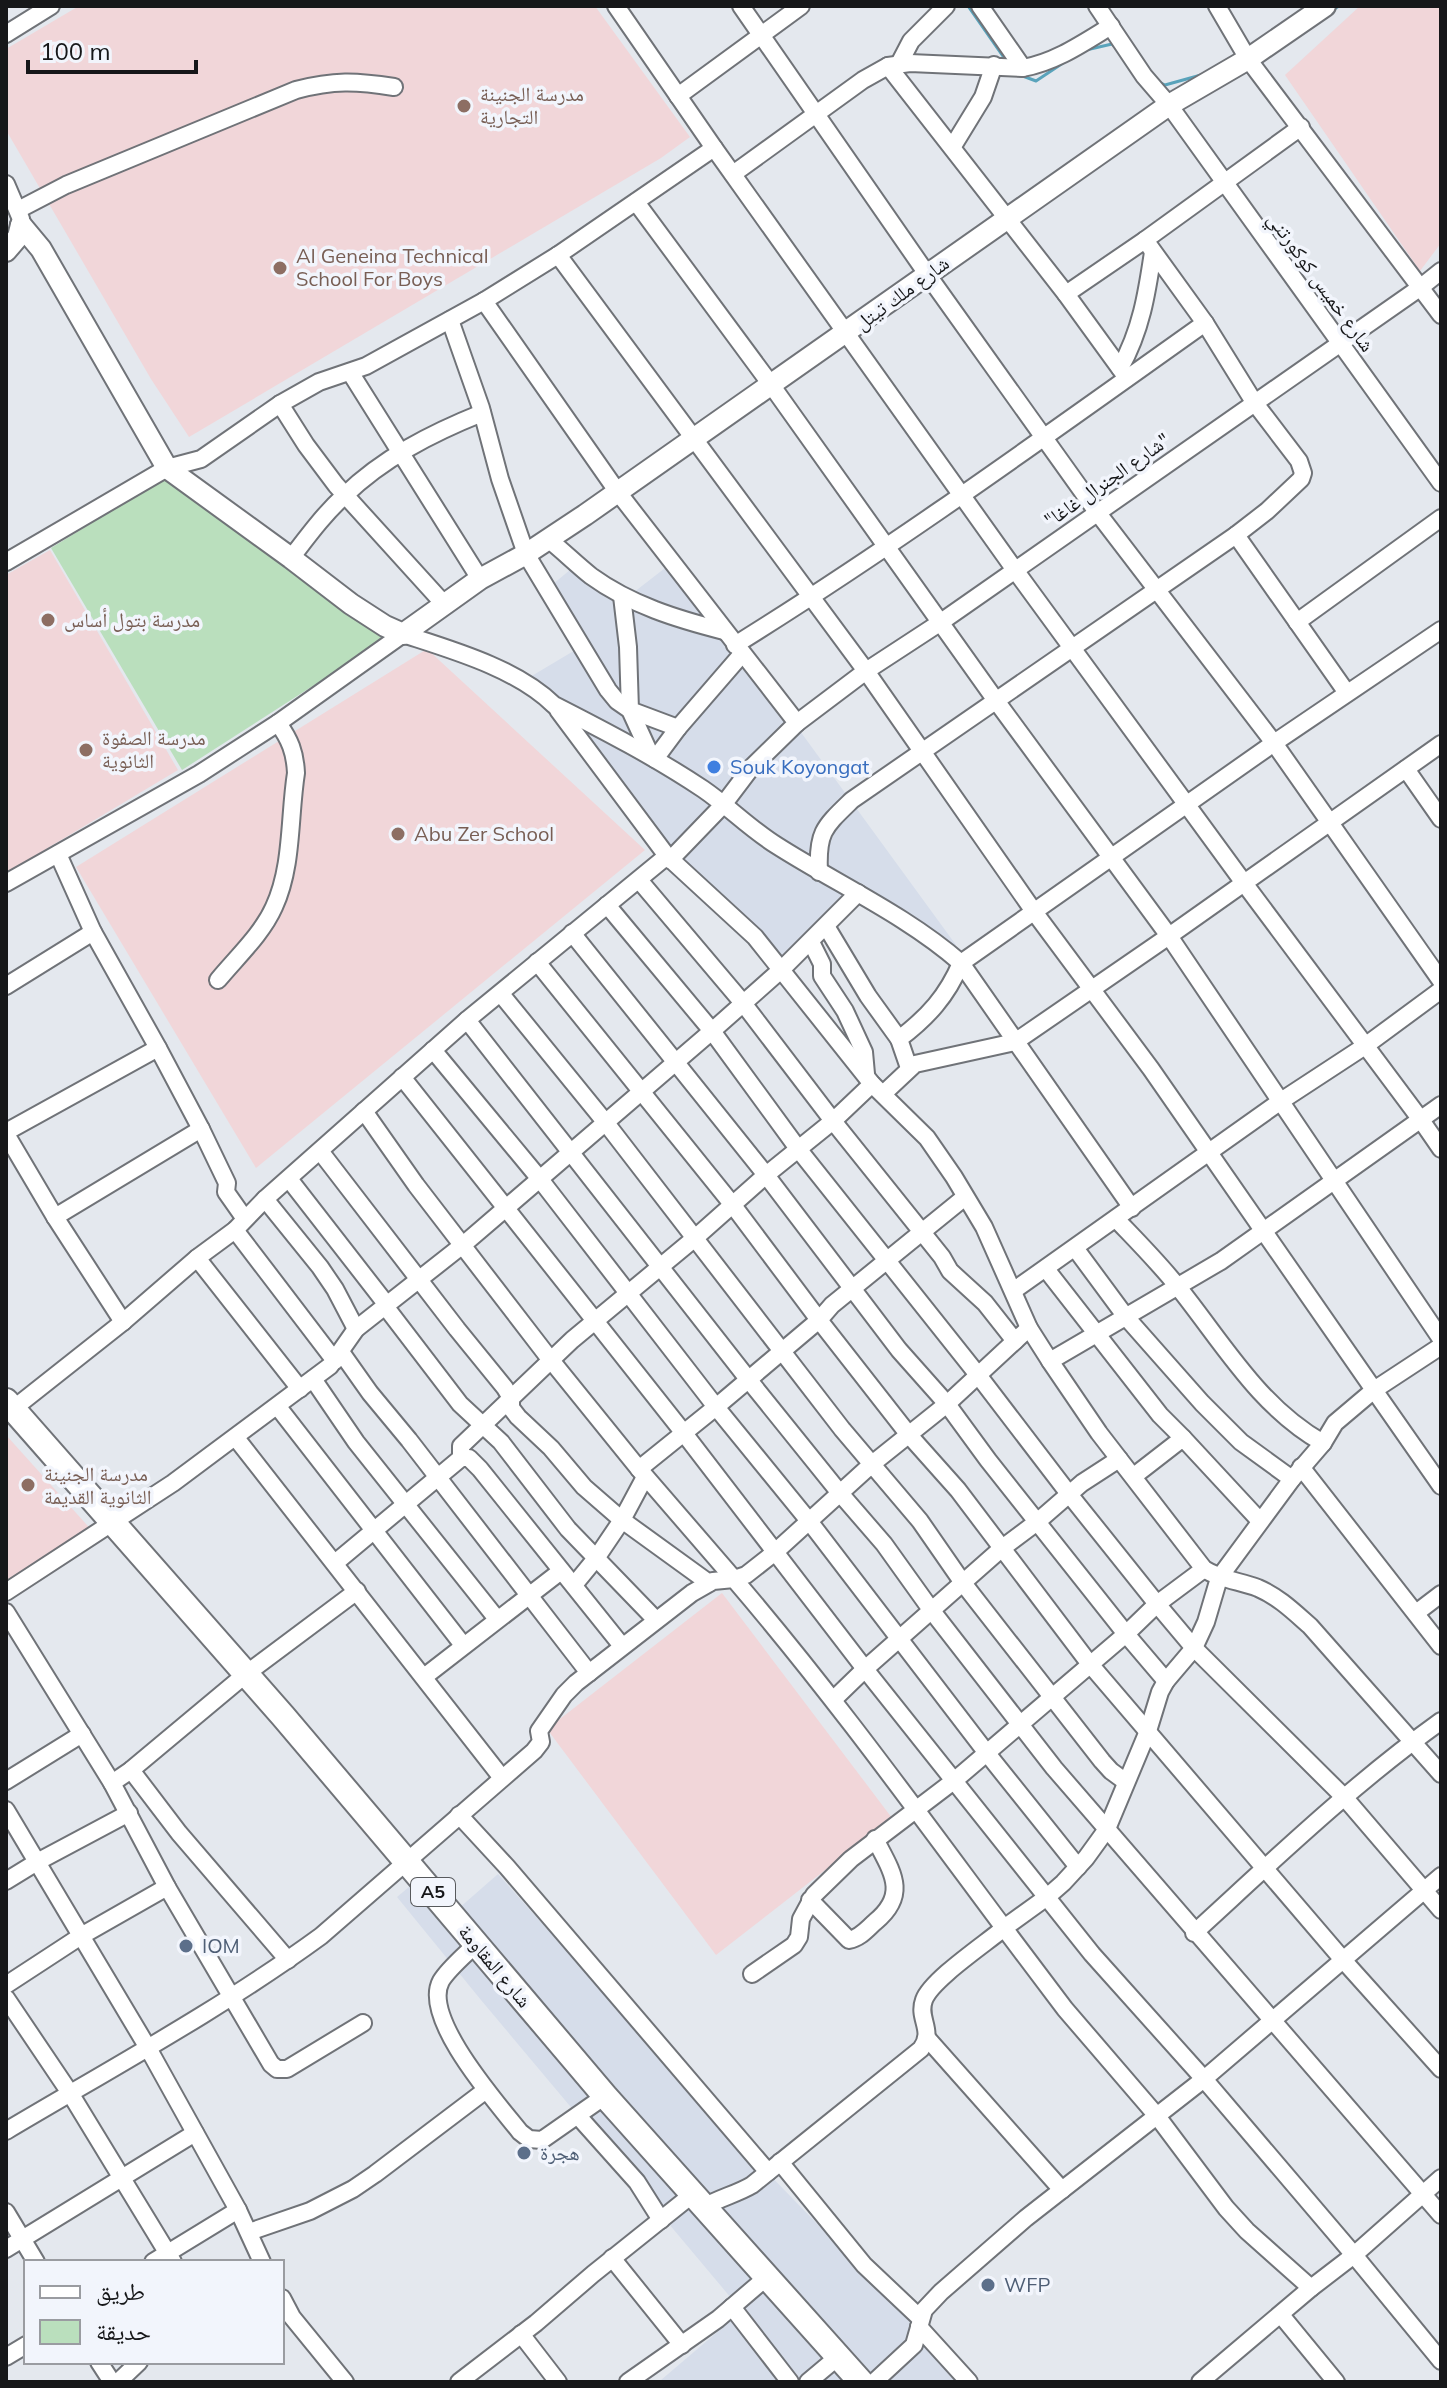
<svg xmlns="http://www.w3.org/2000/svg" width="1447" height="2388" font-family="Mulish,'Noto Naskh Arabic',sans-serif">
	<style>
		.built { fill: #d6ddea }
		.education { fill: #f1d6d9 }
		.green { fill: #badfbd }
		.lines { fill: none; stroke-linecap: round; stroke-linejoin: round }
		.stream { stroke: #59a3bb; stroke-width: 3 }
		.minor-casing { stroke: #707378; stroke-width: 20 }
		.major-casing { stroke: #707378; stroke-width: 24 }
		.highway-casing { stroke: #707378; stroke-width: 28 }
		.minor { stroke: #fff; stroke-width: 16 }
		.major { stroke: #fff; stroke-width: 20 }
		.highway { stroke: #fff; stroke-width: 24 }
		.education-dot { fill: #8d6e63; stroke: #f2f5fc; stroke-width: 3 }
		.shop-dot { fill: #3f7fe0; stroke: #f2f5fc; stroke-width: 3 }
		.service-dot { fill: #5c6f8a; stroke: #f2f5fc; stroke-width: 3 }
		.labels { text-anchor: middle; stroke-width: 7; stroke-linejoin: round; paint-order: stroke }
		.shield { fill: #f2f5fc; stroke: #585a5d; stroke-width: 2 }
		.shield-label { font-size: 18px; font-weight: bold; fill: #161719 }
		.education-label { font-size: 20px; fill: #785e54; stroke: #f2f5fc; text-anchor: start }
		.street-label { font-size: 20px; fill: #161719; stroke: #f2f5fc }
		.shop-label { font-size: 20px; fill: #366cbe; stroke: #f2f5fc; text-anchor: start }
		.service-label { font-size: 20px; fill: #4e5e75; stroke: #f2f5fc; text-anchor: start }
	</style>
	<rect width="100%" height="100%" fill="#e4e8ee"/>
	<g class="built">
		<path d="M583,559L629,596L669,565L800,731L956,945L951,948L857,889L782,964L677,862L530,677L587,643L552,585Z"/>
		<path d="M498,1874L727,2131L888,2297L962,2382H869L458,1909Z"/>
		<path d="M415,1882L854,2382H663L661,2380L742,2311L481,2000L397,1897Z"/>
	</g>
	<g class="education">
		<path d="M79,6H595L690,137L661,158L189,437L151,379L6,130V49Z"/>
		<path d="M1360,6H1441V243L1420,271L1285,75Z"/>
		<path d="M50,550L178,770L6,873V575Z"/>
		<path d="M427,649L645,850L256,1168L76,867Z"/>
		<path d="M6,1435L95,1534L6,1588Z"/>
		<path d="M722,1593L892,1818L716,1955L547,1729Z"/>
	</g>
	<path class="green" d="M170,475L389,637L182,770L51,548Z"/>
	<g class="lines">
		<g class="stream">
			<path d="M968,6L1007,62"/>
			<path d="M1331,11L1339,6"/>
			<path d="M1086,50L1112,44L1116,48"/>
			<path d="M1020,75L1036,81L1066,61"/>
			<path d="M1159,82L1165,85L1201,75"/>
		</g>
		<defs>
			<g id="minor">
				<path d="M616,6L714,148L1015,570L1244,883L1169,936L997,702L772,386L636,202"/>
				<path d="M741,6L927,274L1097,512L1274,743L1441,981"/>
				<path d="M980,6L1023,68"/>
				<path d="M1097,6L1144,76L1169,105L1441,483"/>
				<path d="M1217,6L1248,59L1441,315"/>
				<path d="M6,34L51,6"/>
				<path d="M899,64L911,41L946,6"/>
				<path d="M888,66L1066,294L1127,378"/>
				<path d="M678,96L801,6"/>
				<path d="M953,146L983,97L994,65"/>
				<path d="M733,174L863,80L888,66L910,63L1023,68C1056,62 1083,43 1111,26"/>
				<path d="M6,184L21,219"/>
				<path d="M18,210L66,185L296,90C334,80 356,81 394,87"/>
				<path d="M1066,294L1145,240"/>
				<path d="M484,301L617,491L797,723L751,768L723,805L670,860"/>
				<path d="M450,320L481,408L500,479L526,554L608,690L617,701L630,710L651,756"/>
				<path d="M1120,368C1141,331 1147,293 1153,252"/>
				<path d="M350,372L480,579"/>
				<path d="M280,404L306,445L336,485L444,604"/>
				<path d="M1236,535L1347,693"/>
				<path d="M548,539C563,551 576,564 591,576C631,605 677,619 724,631"/>
				<path d="M291,558C308,536 324,514 344,496C383,458 432,433 482,413"/>
				<path d="M6,562L167,468L201,459L280,404L319,382L366,366L484,301L558,255L714,148"/>
				<path d="M622,596L628,647L630,710L678,728L742,654"/>
				<path d="M1297,622L1441,518"/>
				<path d="M735,645C896,545 1050,433 1205,323"/>
				<path d="M558,710L667,856"/>
				<path d="M797,723L866,671L941,622L1421,287L1441,271"/>
				<path d="M1441,744L1244,883L1421,1120L1441,1149"/>
				<path d="M655,759L678,728"/>
				<path d="M1406,769L1441,819"/>
				<path d="M58,854L93,932L158,1048L201,1129L227,1183L226,1192L245,1219"/>
				<path d="M819,872C817,832 824,827 852,800L1236,535L1267,511L1301,479L1303,473L1299,461L1254,402L1205,323L1145,240L1301,127"/>
				<path d="M639,880L743,1003L833,1121L942,1257L950,1271L985,1303L1015,1341"/>
				<path d="M6,883L199,774L278,723L403,634C452,650 516,668 554,705C605,731 655,757 703,789C728,806 749,828 776,845C837,884 906,915 961,963L1132,1208"/>
				<path d="M607,905L712,1031L799,1150L978,1375L1069,1494L1157,1604L1194,1648L1345,1798L1441,1910"/>
				<path d="M826,926L868,996L899,1039"/>
				<path d="M572,933L766,1175L899,1350L947,1404L988,1460L1126,1634L1166,1681"/>
				<path d="M811,942L822,964V976L845,1011L864,1052L866,1074"/>
				<path d="M537,962L732,1204L819,1320L909,1435L958,1490L1089,1663L1344,1961L1441,2069"/>
				<path d="M218,980C237,957 262,934 274,907C293,866 289,817 296,773C295,752 290,740 278,723"/>
				<path d="M6,986L93,932"/>
				<path d="M501,994L606,1123L842,1429L920,1521L963,1583L1102,1761L1111,1771L1126,1782"/>
				<path d="M467,1020L748,1379L839,1492L884,1544L932,1611L1054,1768L1441,2215"/>
				<path d="M433,1050L539,1178L716,1407L809,1521L986,1752L1078,1867"/>
				<path d="M909,1068L899,1039C928,1017 947,996 961,963L1274,743L1441,630"/>
				<path d="M402,1077L683,1432L865,1669L1092,1954L1204,2079L1354,2255L1441,2361"/>
				<path d="M883,1094L915,1064L1015,1042L1169,936L1441,1339"/>
				<path d="M364,1111L416,1185L546,1354L639,1469L734,1579L746,1575L774,1553L872,1464L947,1404L1029,1328"/>
				<path d="M6,1132L158,1048"/>
				<path d="M6,1134L55,1217L123,1322"/>
				<path d="M320,1151L457,1329L505,1388L511,1398V1408L518,1417L551,1448L584,1487L622,1520L709,1583"/>
				<path d="M289,1179L387,1305"/>
				<path d="M265,1199L320,1267L335,1289L356,1329"/>
				<path d="M55,1217L201,1129"/>
				<path d="M1116,1219C1137,1241 1159,1263 1178,1287C1223,1343 1259,1407 1323,1443"/>
				<path d="M235,1230L335,1361"/>
				<path d="M1075,1248L1126,1317L1202,1403L1241,1442L1292,1479"/>
				<path d="M197,1258L300,1389"/>
				<path d="M1046,1269L1160,1415L1183,1438"/>
				<path d="M1013,1291L1281,1101L1365,1046L1441,990"/>
				<path d="M385,1306L460,1404L501,1442L568,1529L656,1620"/>
				<path d="M1441,1346L1374,1390L1441,1486"/>
				<path d="M341,1352L370,1393L409,1440L589,1673"/>
				<path d="M1050,1361L1221,1261L1441,1105"/>
				<path d="M313,1379L356,1442L497,1619"/>
				<path d="M278,1407L463,1645"/>
				<path d="M13,1409L123,1322L197,1258L235,1230L265,1199L467,1020L667,856L755,937L872,1084L927,1138L954,1177L984,1227L1029,1328L1050,1361L1099,1433L1204,1569C1221,1580 1240,1581 1258,1588C1279,1597 1294,1612 1310,1626L1441,1774"/>
				<path d="M236,1438L502,1778"/>
				<path d="M461,1458H469L480,1469L622,1646"/>
				<path d="M1301,1467L1441,1646"/>
				<path d="M639,1469L716,1407L819,1320L832,1305L965,1197"/>
				<path d="M1134,1476L1183,1438L1260,1521"/>
				<path d="M335,1563L461,1458V1446L572,1340L695,1238L766,1175L833,1121L872,1084"/>
				<path d="M574,1585L597,1557L622,1520L645,1477"/>
				<path d="M6,1592L173,1483L330,1366L356,1329L464,1244L712,1031L782,969L858,893"/>
				<path d="M6,1612L112,1783L167,1887L271,2064L277,2069H287L363,2023"/>
				<path d="M1416,1613L1441,1594"/>
				<path d="M424,1677L561,1571"/>
				<path d="M834,1699L865,1669L1001,1549L1037,1522L1082,1483L1119,1459"/>
				<path d="M131,1770L179,1833L288,1960"/>
				<path d="M6,1781L82,1734"/>
				<path d="M112,1783L131,1770L246,1674L357,1591"/>
				<path d="M6,1810L148,2048L238,2210L262,2262"/>
				<path d="M459,1815L507,1867L768,2172"/>
				<path d="M6,1881L37,1862L129,1813"/>
				<path d="M810,1900L849,1940C860,1938 867,1929 875,1922C909,1894 892,1872 875,1839"/>
				<path d="M1194,1933C1274,1860 1353,1784 1441,1721"/>
				<path d="M476,1944C466,1954 448,1969 441,1981C421,2018 498,2104 520,2132L529,2139L542,2140L605,2096"/>
				<path d="M752,1974L794,1945L799,1937L801,1919L814,1895L851,1859L955,1780L1126,1634L1157,1604L1204,1569"/>
				<path d="M6,1985L81,1936L167,1887"/>
				<path d="M6,1998L70,2093L173,2262"/>
				<path d="M927,2038L1062,2190"/>
				<path d="M578,2116L637,2182L661,2220"/>
				<path d="M6,2131C112,2068 221,2009 321,1936L534,1751L541,1742L539,1731L564,1695L576,1683L692,1593L713,1581L734,1579C830,1691 916,1810 1004,1928L1047,1897L1063,1883L1086,1858L1107,1829L1148,1731L1160,1692L1166,1681L1194,1648L1206,1622L1219,1578L1292,1479L1323,1443L1335,1423L1374,1390L1151,1069L1035,913L866,671L558,255"/>
				<path d="M780,2162L864,2265L920,2318"/>
				<path d="M704,2207C719,2198 737,2194 752,2185L921,2049C935,2030 917,2019 924,2000C931,1980 985,1944 1004,1928L1065,2009L1157,2116L1226,2208L1247,2231L1311,2288L1354,2255L1441,2178"/>
				<path d="M6,2212L36,2262"/>
				<path d="M249,2232L310,2211L353,2189L375,2174L486,2090"/>
				<path d="M6,2249L195,2133"/>
				<path d="M612,2258L682,2345"/>
				<path d="M153,2262L238,2210"/>
				<path d="M282,2298L292,2317L345,2382"/>
				<path d="M732,2307L790,2382"/>
				<path d="M1281,2315L1336,2382"/>
				<path d="M919,2327L969,2382"/>
				<path d="M521,2334L558,2382"/>
				<path d="M6,2357L26,2345"/>
				<path d="M99,2362L112,2382"/>
				<path d="M118,2382L139,2362"/>
				<path d="M459,2382L536,2323L593,2274L693,2194"/>
				<path d="M628,2382L718,2319L767,2277"/>
				<path d="M808,2382L839,2356"/>
				<path d="M874,2382L914,2345L924,2310L941,2292L1026,2218L1204,2079L1441,1876"/>
				<path d="M1200,2382L1311,2288"/>
			</g>
			<g id="major">
				<path d="M21,225L41,249L167,468L291,558L351,604L385,626L403,634L480,579L526,554L585,515L1169,105L1248,59L1325,6"/>
				<path d="M6,251L18,237L21,225"/>
			</g>
			<path id="highway" d="M6,1401L283,1716L605,2096L861,2382"/>
		</defs>
		<use href="#minor" class="minor-casing"/>
		<use href="#major" class="major-casing"/>
		<use href="#highway" class="highway-casing"/>
		<use href="#minor" class="minor"/>
		<use href="#major" class="major"/>
		<use href="#highway" class="highway"/>
	</g>
	<g class="education-dot">
		<circle cx="464" cy="106" r="8"/>
		<circle cx="280" cy="268" r="8"/>
		<circle cx="48" cy="620" r="8"/>
		<circle cx="86" cy="750" r="8"/>
		<circle cx="398" cy="834" r="8"/>
		<circle cx="28" cy="1485" r="8"/>
	</g>
	<circle class="shop-dot" cx="714" cy="767" r="8"/>
	<g class="service-dot">
		<circle cx="186" cy="1946" r="8"/>
		<circle cx="524" cy="2153" r="8"/>
		<circle cx="988" cy="2285" r="8"/>
	</g>
	<g class="labels">
		<rect class="shield" x="411" y="1878" width="44" height="28" rx="6"/>
		<g class="shield-label">
			<text x="433" y="1898">A5</text>
		</g>
		<g class="education-label">
			<text x="480" y="101">مدرسة الجنينة<tspan x="480" dy="23">التجارية</tspan></text>
			<text x="296" y="263">Al Geneina Technical<tspan x="296" dy="23">School For Boys</tspan></text>
			<text x="64" y="627">مدرسة بتول أساس</text>
			<text x="102" y="745">مدرسة الصفوة<tspan x="102" dy="23">الثانوية</tspan></text>
			<text x="414" y="841">Abu Zer School</text>
			<text x="44" y="1481">مدرسة الجنينة<tspan x="44" dy="23">الثانوية القديمة</tspan></text>
		</g>
		<g class="street-label">
			<text transform="translate(1321 282) rotate(54)" y="7">شارع خميس كوكورتني</text>
			<text transform="translate(902 293) rotate(-36)" y="7">شارع ملك تيتل</text>
			<text transform="translate(1107 480) rotate(-35)" y="7">"شارع الجنرال غاغا"</text>
			<text transform="translate(495 1966) rotate(50)" y="7">شارع المقاومة</text>
		</g>
		<g class="shop-label">
			<text x="730" y="774">Souk Koyongat</text>
		</g>
		<g class="service-label">
			<text x="202" y="1953">IOM</text>
			<text x="540" y="2160">هجرة</text>
			<text x="1004" y="2292">WFP</text>
		</g>
	</g>
	<rect width="1447" height="2388" fill="none" stroke="#161719" stroke-width="16"/>
	<rect x="24" y="2260" width="260" height="104" fill="#f2f5fc" stroke="#9a9ca1" stroke-width="2"/>
	<rect x="40" y="2286" width="40" height="12" fill="#ffffff" stroke="#9a9ca1" stroke-width="2"/>
	<text x="96" y="2300" font-size="24" fill="#161719">طريق</text>
	<rect x="40" y="2320" width="40" height="24" fill="#badfbd" stroke="#9a9ca1" stroke-width="2"/>
	<text x="96" y="2340" font-size="24" fill="#161719">حديقة</text>
	<path d="M28 60v12h168v-12" fill="none" stroke="#161719" stroke-width="4"/>
	<text x="40" y="60" font-size="24" fill="#161719" stroke="#f2f5fc" stroke-width="6" paint-order="stroke">100 m</text>
</svg>
